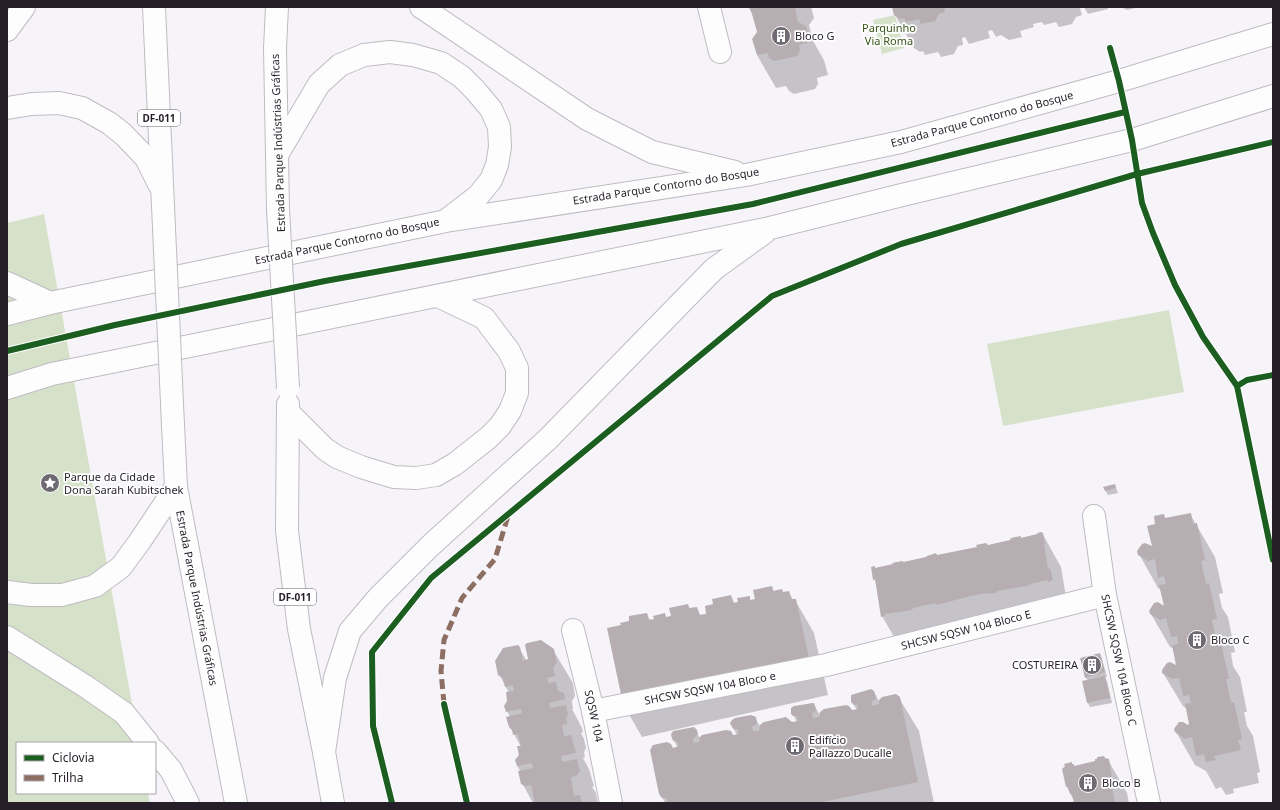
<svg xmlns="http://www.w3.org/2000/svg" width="1280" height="810" font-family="'Noto Sans',sans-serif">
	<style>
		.green { fill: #d5e2c9 }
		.shadow { fill: #0003 }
		.building { fill: #b6aeb0 }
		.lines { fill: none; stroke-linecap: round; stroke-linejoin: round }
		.minor-casing { stroke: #bfbbc2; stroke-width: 24 }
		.major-casing { stroke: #bfbbc2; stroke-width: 24 }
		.minor { stroke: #fefdfe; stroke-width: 22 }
		.major { stroke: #fefdfe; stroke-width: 22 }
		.major-bridge-casing { stroke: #bfbbc2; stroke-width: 24; stroke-linecap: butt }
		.major-bridge { stroke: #fefdfe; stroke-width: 22 }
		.quiet { stroke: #8d6e63; stroke-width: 5; stroke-dasharray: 10 5; stroke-linecap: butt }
		.cycleway-casing { stroke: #fff; stroke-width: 8 }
		.cycleway { stroke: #1b5e20; stroke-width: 6 }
		.labels { text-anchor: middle; stroke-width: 3.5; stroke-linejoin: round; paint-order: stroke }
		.shield { fill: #fff; stroke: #676269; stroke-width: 1 }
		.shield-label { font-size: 10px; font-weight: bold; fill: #261f29 }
		.park-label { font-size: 11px; fill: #385419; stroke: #fff }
		.poi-label { font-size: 11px; fill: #261f29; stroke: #fff; text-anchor: start }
		.street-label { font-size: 11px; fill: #261f29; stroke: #fff }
	</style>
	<rect width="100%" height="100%" fill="#f7f4f9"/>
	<g class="green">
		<path d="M895,15L904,48L882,54L873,20Z"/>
		<path d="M44,214L139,743H17V793H148L150,803H7V223Z"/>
		<path d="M1169,310L1184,392L1003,426L987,344Z"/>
	</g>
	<g class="shadow">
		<path d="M748,7H811L814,18L809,25L813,41L824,60L828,75L817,78L818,84L815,89L794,94L789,91L786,86L776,88L757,55L754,39L758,32L754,17Z"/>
		<path d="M893,7H1108V9L1088,14L1084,7L1080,8L1082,15L1076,17L1072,24L1059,27L1056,22L1044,25L1042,22L1033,24L1034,27L1020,31L1022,37L1009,40L1001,35L996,37L992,30L988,31L990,38L969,44L965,37L962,38L963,45L958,46L954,54L941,57L938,52L925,55L923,51L920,52L914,48L895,15Z"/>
		<path d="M1121,7H1140L1127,10Z"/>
		<path d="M1115,485L1118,493L1108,495L1105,490Z"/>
		<path d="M1190,514L1215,557L1223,593L1219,594L1222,608L1228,617L1235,652L1231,653L1233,666L1240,677L1247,712H1244L1247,726L1253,736L1260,772L1257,773L1259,783L1233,789L1234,793L1226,795L1221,787L1216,789L1206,771L1195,765L1176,732L1189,726L1190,724L1187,709L1183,706L1163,673L1177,667L1174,649L1170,647L1151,614L1165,608L1161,590L1158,588L1139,554L1153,548L1156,525L1163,515L1166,519Z"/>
		<path d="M1042,533L1061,567L1066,597L901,649L882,616L876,582L874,579L875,569L894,565L893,564L987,546Z"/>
		<path d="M772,587L774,592L783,593L789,592L793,600H795L814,633L828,695L642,737L623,704L622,626L646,614L651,621L665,614L666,618L672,617L688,605L690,609L697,608L701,616L707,614L715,604L731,596L735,604L749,597L751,601L756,600Z"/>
		<path d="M519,648L527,661L553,650L573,683L575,696L572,701L573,709H572L582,728L583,732L581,733L584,739L586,748L584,752L585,757L583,758L589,769L594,786L592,787L596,793L598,803H533L522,783L521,772L517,766L521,747L510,726V717L507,711L509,693L499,674Z"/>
		<path d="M1100,654L1102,659L1107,677H1105L1107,681L1112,703L1090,707L1088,703V681L1086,677Z"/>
		<path d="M874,692L879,701L899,698L919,731L934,803H665L660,793L672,749L678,748L673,739L696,730L700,739L737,735L732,726L755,718L760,726L764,723L797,722L792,713L794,707L812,703L814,705L820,715L851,711L857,710L852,702Z"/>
		<path d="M1105,759L1108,760L1127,793L1129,803H1075L1067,787L1063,769L1072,765L1074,767Z"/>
	</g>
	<g class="building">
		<path d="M750,7H795L798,22L806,26L810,42L799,45L800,50L797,56L774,61L769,58L768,53L757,55L752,39L757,32Z"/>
		<path d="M892,7H944L945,12L939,14L935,21L921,24L919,19L905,22V18L901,19L894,15Z"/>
		<path d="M1115,484L1116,488L1105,491L1103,487Z"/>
		<path d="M1191,513L1193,524L1197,523L1205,560L1201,561L1206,584L1209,583L1217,619L1212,620L1217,644L1221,643L1229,679H1226L1231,703L1234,702L1242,739L1238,740L1241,750L1214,756L1216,760L1206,762L1204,754L1196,756L1192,737L1185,739L1175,732L1174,729L1179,722H1183L1188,725L1189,724L1185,704L1191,703L1189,695L1183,696L1179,678L1172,679L1162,673V670L1167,663L1170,662L1176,665L1172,645L1178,644L1177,636L1171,637L1166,618L1160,620L1150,614L1149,611L1154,603L1158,602L1164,606L1159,585L1166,584L1164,576L1158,578L1155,559L1148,561L1138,555L1137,551L1142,544L1145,543L1152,546L1147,526L1155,524L1154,516L1164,514L1165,518Z"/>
		<path d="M1041,532L1043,533L1045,544L1044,545L1048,569L1050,568L1053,580L1051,581L1048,582L1047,580L1030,584L1031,585L997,591L996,593L987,594V593L970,596L937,605L935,603L913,608L912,610L885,614V616L881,617L875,579L873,580L871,567L875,566V568L893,564L892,563L902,561L904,562L926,557L927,556L936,553L937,555L977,547L976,545L986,543L988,545L1010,540L1011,538L1021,536V538L1038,534L1037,533Z"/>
		<path d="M772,586L773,591L782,589L783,592L789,591L791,599H796L810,662L623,704L607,628L621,625L620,623L629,621V616L647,613L649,620L654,619L653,616L665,613L666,617L671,616L669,608L688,604L689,608L697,607L699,615L706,614L705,606L713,604L712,599L731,595L733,603L738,602L737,598L750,596V600L755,599L753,590Z"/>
		<path d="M541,640L554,649L557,662L553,668L555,676L547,678L548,683L556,682L558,691L564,693L565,699L549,703L550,708L566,705L568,715L566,718L567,724L562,725L564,736L571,735L576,753L561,756L562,762L577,759L580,771L576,776L571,777L574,796L580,795L582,803H535L531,785L525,786L521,784L518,771L533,768L532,763L517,766L515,760L519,755L517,746H521L518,734L513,735L512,730L509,727L506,717L522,713L521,709L506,712L504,706L507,701L506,692L514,691L513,685L505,687L503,678L498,675L495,661L503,648L518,645L520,647L523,661L528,659L525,645L527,643Z"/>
		<path d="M1100,653L1105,672L1085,678L1080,658Z"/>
		<path d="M1105,676L1110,698L1087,703L1082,681Z"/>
		<path d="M871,689L874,691L876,697L875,700L872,701V706L879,704V700L882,697L896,694L900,697L918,782L818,803H668L666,798H662L659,794L650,750L653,745L667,742L671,744L673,748L679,746L677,742L674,741L672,739L671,734L673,731L694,727L697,730L698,734L693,739V743L700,742L699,738L702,735L726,730L731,731L733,735L739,734L738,729H734L732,727L730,723L732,720L735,718L751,715L756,717L757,722L755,726H752L753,731H759L760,725L764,722L786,717L792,722L798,721L797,716H793L791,714V708L794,706L814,703L816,709L815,712L812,713L813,718L819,717L820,712L824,709L846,705L849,706L852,710L858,709L857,704L854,705L851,702V695Z"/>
		<path d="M1104,756L1105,758L1109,759L1112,778L1110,779L1115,803H1074L1072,794H1070L1068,787H1066L1062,769L1065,766L1064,764L1072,762V764H1074V766L1095,761V759H1097V757Z"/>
	</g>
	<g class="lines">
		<defs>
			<g id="minor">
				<path d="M709,7L720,52"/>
				<path d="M1094,516L1105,595L1149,803"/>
				<path d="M573,630L593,711L611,803"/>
				<path d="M593,711L826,665L1105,595"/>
			</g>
			<g id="major">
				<path d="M154,7L164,228"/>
				<path d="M277,7L275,48L278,209"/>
				<path d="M421,7L587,119L652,152L735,172"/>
				<path d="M7,30L24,7"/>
				<path d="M7,108L32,104L59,103L82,108L109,123L123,134L146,158L159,184"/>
				<path d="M277,155L319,84L340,65L364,55L390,52L413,55L441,63L462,77L475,90L491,109L499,127L500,147L497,165L491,180L478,196L448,219"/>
				<path d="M7,283L50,303"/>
				<path d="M7,314L50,303L446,221L746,175L901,142L1119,81L1273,34"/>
				<path d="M7,388L52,374L770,228L902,195L1132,140L1273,96"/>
				<path d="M288,404L287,531L299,629L324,752L333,803"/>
				<path d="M288,412L325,449L337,457L361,467L394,477L416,478L436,475L455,464L488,438L500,426L510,411L517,393V368L509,351L484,318L438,296"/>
				<path d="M173,425L176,487L236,803"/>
				<path d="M7,592L31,595H62L95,586L121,567L140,541L176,487"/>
				<path d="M7,637L85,686L124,713L148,743"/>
				<path d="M155,751L171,770L188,803"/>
				<path d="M324,752L335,678L350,631L378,598L430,546L548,439L714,269L764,233"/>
			</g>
		</defs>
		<use href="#minor" class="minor-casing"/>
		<use href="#major" class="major-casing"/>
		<use href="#minor" class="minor"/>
		<use href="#major" class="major"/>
		<defs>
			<g id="major-bridge">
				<path d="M278,209L288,388"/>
				<path d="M164,228L173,425"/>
			</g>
		</defs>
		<use href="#major-bridge" class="major-bridge-casing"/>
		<use href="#major-bridge" class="major-bridge"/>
		<path class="quiet" d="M444,704L441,671L444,640L462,598L495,559L508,516"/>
		<defs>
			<g id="cycleway">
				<path d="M1110,48L1119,81L1132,140L1142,203L1153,233L1175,285L1203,337L1237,386"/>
				<path d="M7,351L115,325L325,281L753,204L1125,112"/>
				<path d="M1273,375L1247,380L1237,386L1273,560"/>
				<path d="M444,704L467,803"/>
				<path d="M392,803L373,726L372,652L431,578L772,296L901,244L1137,174L1273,142"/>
			</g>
		</defs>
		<use href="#cycleway" class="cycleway-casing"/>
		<use href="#cycleway" class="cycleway"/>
	</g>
	<defs>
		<symbol id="building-disc" viewBox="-11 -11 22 22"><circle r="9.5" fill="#6f6a72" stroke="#fff"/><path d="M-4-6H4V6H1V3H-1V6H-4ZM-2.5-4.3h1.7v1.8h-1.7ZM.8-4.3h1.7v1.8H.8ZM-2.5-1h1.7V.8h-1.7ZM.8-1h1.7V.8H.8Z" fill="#fff"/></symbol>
		<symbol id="sight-disc" viewBox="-11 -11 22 22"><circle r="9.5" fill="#6f6a72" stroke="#fff"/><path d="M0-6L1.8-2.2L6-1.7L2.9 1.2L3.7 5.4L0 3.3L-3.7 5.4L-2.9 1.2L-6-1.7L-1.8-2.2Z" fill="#fff"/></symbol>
	</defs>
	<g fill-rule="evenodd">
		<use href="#building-disc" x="770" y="25" width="22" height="22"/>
		<use href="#sight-disc" x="39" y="472" width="22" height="22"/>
		<use href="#building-disc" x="1186" y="629" width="22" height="22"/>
		<use href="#building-disc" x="1081" y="654" width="22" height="22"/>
		<use href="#building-disc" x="784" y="735" width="22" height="22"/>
		<use href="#building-disc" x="1077" y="772" width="22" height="22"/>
	</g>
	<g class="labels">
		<g class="shield">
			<rect x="138" y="110" width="42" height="16" rx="3"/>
			<rect x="274" y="589" width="42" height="16" rx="3"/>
		</g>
		<g class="shield-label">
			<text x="159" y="122">DF-011</text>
			<text x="295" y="601">DF-011</text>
		</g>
		<g class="park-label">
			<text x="889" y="32">Parquinho<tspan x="889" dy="13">Via Roma</tspan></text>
		</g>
		<g class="poi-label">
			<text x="795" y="40">Bloco G</text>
			<text x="64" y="481">Parque da Cidade<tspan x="64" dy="13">Dona Sarah Kubitschek</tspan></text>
			<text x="1211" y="644">Bloco C</text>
			<text x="1078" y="669" text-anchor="end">COSTUREIRA</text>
			<text x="809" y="744">Edifício<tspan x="809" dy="13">Pallazzo Ducalle</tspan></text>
			<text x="1102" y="787">Bloco B</text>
		</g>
		<g class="street-label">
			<text transform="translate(982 119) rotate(-15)" y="4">Estrada Parque Contorno do Bosque</text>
			<text transform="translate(278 143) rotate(-92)" y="4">Estrada Parque Indústrias Gráficas</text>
			<text transform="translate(666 186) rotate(-9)" y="4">Estrada Parque Contorno do Bosque</text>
			<text transform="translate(347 241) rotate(-12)" y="4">Estrada Parque Contorno do Bosque</text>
			<text transform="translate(197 598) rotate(79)" y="4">Estrada Parque Indústrias Gráficas</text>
			<text transform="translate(966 630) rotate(-14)" y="4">SHCSW SQSW 104 Bloco E</text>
			<text transform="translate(1119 660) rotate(78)" y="4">SHCSW SQSW 104 Bloco C</text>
			<text transform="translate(710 688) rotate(-11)" y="4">SHCSW SQSW 104 Bloco e</text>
			<text transform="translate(594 716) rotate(78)" y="4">SQSW 104</text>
		</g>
	</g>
	<rect width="1280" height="810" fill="none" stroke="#261f29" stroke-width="16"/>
	<rect x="16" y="742" width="140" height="52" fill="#ffffff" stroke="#a8a5a9"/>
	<rect x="24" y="755" width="20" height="6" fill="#1b5e20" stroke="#a8a5a9"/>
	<text x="52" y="762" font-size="12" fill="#261f29">Ciclovia</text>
	<rect x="24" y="775" width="20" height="6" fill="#8d6e63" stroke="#a8a5a9"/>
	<text x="52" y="782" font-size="12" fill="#261f29">Trilha</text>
</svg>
